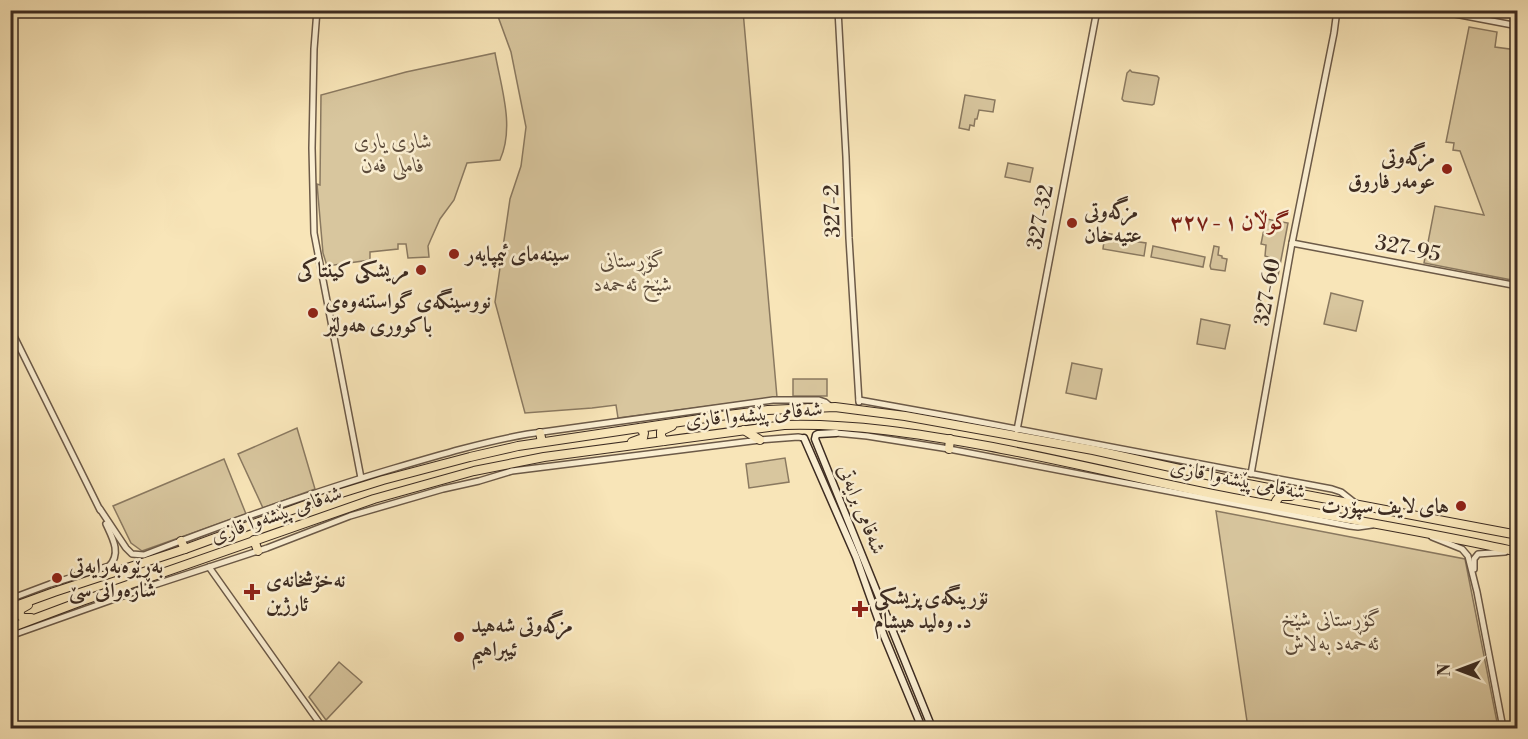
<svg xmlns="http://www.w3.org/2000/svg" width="1528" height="739" font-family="'Libre Bodoni',Amiri,serif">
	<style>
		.green { fill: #d8c69e; stroke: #8a7960; stroke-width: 1.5 }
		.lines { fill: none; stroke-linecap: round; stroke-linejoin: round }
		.tertiary-casing { stroke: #6c5a48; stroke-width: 8 }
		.secondary-casing { stroke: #3d2c22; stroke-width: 9 }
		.trunk-casing { stroke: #3d2c22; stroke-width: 10 }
		.tertiary { stroke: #faeed1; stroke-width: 5 }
		.secondary { stroke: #faeed1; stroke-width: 6 }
		.trunk { stroke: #f8e5b8; stroke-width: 8 }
		.poi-dot { fill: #8f2418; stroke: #faeed1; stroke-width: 2 }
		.labels { text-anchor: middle; stroke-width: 5; stroke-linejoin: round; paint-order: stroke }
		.park-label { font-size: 21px; font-style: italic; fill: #5c4b3b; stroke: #faeed1 }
		.poi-label { font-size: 21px; font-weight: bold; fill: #3d2c22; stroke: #faeed1; text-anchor: start }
		.street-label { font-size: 21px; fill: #3d2c22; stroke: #faeed1 }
		.neighbourhood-label { font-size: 22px; font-weight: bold; fill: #7a1f14; stroke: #faeed1 }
	</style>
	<rect width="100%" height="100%" fill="#f8e5b8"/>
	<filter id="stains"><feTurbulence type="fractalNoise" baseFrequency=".00333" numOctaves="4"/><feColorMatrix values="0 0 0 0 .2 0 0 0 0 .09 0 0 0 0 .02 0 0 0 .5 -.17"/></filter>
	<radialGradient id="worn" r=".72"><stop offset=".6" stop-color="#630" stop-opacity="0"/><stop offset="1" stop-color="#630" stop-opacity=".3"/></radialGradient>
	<g class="green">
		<path d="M496,11H743L777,397L618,418L616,405L592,408L525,413L495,302L510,199L521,166L526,127L511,52Z"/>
		<path d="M1469,27L1497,32L1495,47L1517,50V281L1424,263L1435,206L1484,215L1460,151L1453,150L1454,143L1446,142Z"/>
		<path d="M495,53C501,87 515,127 500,160L467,163L454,200L440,219L431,239L428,246L429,257L408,258L406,244H398V249L370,252V260L327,266L323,253L317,184L320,185L321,95L406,72Z"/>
		<path d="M1130,70L1132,72L1157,76L1159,78L1154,104L1152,105L1124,101L1122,99L1127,73Z"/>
		<path d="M965,95L995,100L993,112L979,110L977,119H975L974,126L970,125L969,130L959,128Z"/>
		<path d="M1008,163L1033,168L1030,182L1005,177Z"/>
		<path d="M1266,219L1288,223L1277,281L1268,279L1271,258L1265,256L1266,245L1261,244Z"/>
		<path d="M1105,233L1112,234L1111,238L1146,243L1144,256L1103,249Z"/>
		<path d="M1153,246L1205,257L1203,267L1151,257Z"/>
		<path d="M1214,246L1219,247L1218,255L1222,256V258L1227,259L1225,271L1211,269L1210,266Z"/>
		<path d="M1331,293L1363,301L1356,331L1324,324Z"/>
		<path d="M1201,319L1230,325L1225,349L1197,344Z"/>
		<path d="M1072,363L1102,369L1096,399L1066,393Z"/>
		<path d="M827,379V396H793V379Z"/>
		<path d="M297,428L315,489L263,508L238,454Z"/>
		<path d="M785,458L789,482L749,488L746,464Z"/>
		<path d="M224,459L246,514L142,551L131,543L113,506Z"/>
		<path d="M1216,511L1465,559L1497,722L1248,728Z"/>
		<path d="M339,662L362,682L326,720L309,697Z"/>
	</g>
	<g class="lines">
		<defs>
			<g id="tertiary">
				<path d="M317,10L314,49L312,148L314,233L361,478"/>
				<path d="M838,10L846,157L849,238L859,402"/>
				<path d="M1434,10L1518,26"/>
				<path d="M1292,243L1518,286"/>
				<path d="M10,328L100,510"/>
				<path d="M859,400L959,418L1332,489L1341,492L1355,503"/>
				<path d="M1017,430L1097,10"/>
				<path d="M836,433L867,436L949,449L1350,526L1358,527L1372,525"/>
				<path d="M1251,474L1292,243L1334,33L1337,10"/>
				<path d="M100,509L126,548L132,554L144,555C227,523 310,493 395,468C439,455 483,442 528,434L773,400H819L825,402L831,407"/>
				<path d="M1432,537L1462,549L1468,556L1477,592L1503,728"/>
				<path d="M209,567L323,728"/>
				<path d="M1474,569V559L1478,554L1505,552"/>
				<path d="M10,599L50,584L109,566C122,554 112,537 106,524"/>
				<path d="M10,636L154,585L267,548L350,516L443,489L479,481L512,471L760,440L798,437L804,438"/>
			</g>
			<g id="secondary">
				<path d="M836,433L818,434L816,435L815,439L932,728"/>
				<path d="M804,438L856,557L884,636L922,728"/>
			</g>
			<g id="trunk">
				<path d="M744,430L760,440"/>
				<path d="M540,433L542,442"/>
				<path d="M664,441L661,436V431L672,426"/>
				<path d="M632,442L643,438L644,433L640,428"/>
				<path d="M949,449L950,439"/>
				<path d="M1276,506V501L1280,496H1291"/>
				<path d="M254,540L258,551"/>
				<path d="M181,541L185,549"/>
				<path d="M28,605L21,609L19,614L23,618H31"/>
				<path d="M10,608L54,592L185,549L322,499L383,480L470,457L518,446L720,416L768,410L835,407L905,416L1093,450L1248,484L1518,535"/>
				<path d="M10,628L82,601L374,499L474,471L544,457L784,425C852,423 920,434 987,446C1066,461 1144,480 1223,496C1321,515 1420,530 1518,552"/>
			</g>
		</defs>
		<use href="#tertiary" class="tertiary-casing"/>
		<use href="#secondary" class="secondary-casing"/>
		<use href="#trunk" class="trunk-casing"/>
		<use href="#tertiary" class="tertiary"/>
		<use href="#secondary" class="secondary"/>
		<use href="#trunk" class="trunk"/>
	</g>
	<g class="poi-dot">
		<circle cx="1447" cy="169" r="6"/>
		<circle cx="1072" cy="223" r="6"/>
		<circle cx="454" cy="254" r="6"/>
		<circle cx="421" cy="270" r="6"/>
		<circle cx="313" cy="313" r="6"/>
		<circle cx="1461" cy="506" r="6"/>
		<circle cx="57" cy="578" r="6"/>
		<path d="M249 583h6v6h6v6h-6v6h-6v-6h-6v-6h6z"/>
		<path d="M857 600h6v6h6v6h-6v6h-6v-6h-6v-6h6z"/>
		<circle cx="459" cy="637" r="6"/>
	</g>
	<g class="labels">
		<g class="park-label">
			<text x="393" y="148">شاری یاری<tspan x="393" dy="24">فاملی فەن</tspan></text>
			<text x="633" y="267">گۆڕستانی<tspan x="633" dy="24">شێخ ئەحمەد</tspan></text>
			<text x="1332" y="626">گۆڕستانی شێخ<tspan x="1332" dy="24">ئەحمەد بەلاش</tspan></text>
		</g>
		<g class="poi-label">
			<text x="1435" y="164" text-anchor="end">مزگەوتی<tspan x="1435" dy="24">عومەر فاروق</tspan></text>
			<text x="1084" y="218">مزگەوتی<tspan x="1084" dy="24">عتیەخان</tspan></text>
			<text x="466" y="261">سینەمای ئیمپایەر</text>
			<text x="409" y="277" text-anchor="end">مریشکی کینتاکی</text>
			<text x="325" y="308">نووسینگەی گواستنەوەی<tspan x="325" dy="24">باکووری هەولێر</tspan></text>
			<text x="1449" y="513" text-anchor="end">های لایف سپۆرت</text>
			<text x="69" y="573">بەڕێوەبەرایەتی<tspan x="69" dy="24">شارەوانی سێ</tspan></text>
			<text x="266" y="587">نەخۆشخانەی<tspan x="266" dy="24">ئارژین</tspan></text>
			<text x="874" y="604">نۆرینگەی پزیشکی<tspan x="874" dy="24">د. وەلید هیشام</tspan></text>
			<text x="471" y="632">مزگەوتی شەهید<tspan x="471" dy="24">ئیبراهیم</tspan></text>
		</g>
		<g class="street-label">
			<text transform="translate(832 211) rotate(-92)" y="7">327-2</text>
			<text transform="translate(1040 217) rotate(-79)" y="7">327-32</text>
			<text transform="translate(1408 248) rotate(11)" y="7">327-95</text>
			<text transform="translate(1267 292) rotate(-80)" y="7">327-60</text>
			<text transform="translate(754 414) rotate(-5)" y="7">شەقامی پێشەوا قازی</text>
			<text transform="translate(1238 479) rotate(11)" y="7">شەقامی پێشەوا قازی</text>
			<text transform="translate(862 509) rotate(68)" y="7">شەقامی برایەتی</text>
			<text transform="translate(276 514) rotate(-19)" y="7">شەقامی پێشەوا قازی</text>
		</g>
		<g class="neighbourhood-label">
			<text x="1230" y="229">گوڵان ١ - ٣٢٧</text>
		</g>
	</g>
	<rect width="1528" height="739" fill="none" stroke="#f8e5b8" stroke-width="36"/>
	<rect x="12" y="12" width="1504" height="715" fill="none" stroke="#3d2c22" stroke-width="3"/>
	<rect x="18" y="18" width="1492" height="703" fill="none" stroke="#3d2c22" stroke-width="1.5"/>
	<g transform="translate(1459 670) rotate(270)" stroke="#faeed1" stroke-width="4.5" paint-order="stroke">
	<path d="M0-4.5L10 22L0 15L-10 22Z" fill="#3d2c22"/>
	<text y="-9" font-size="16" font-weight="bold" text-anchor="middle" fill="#3d2c22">N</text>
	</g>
	<rect width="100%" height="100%" filter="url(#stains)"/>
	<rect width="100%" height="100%" fill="url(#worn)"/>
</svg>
